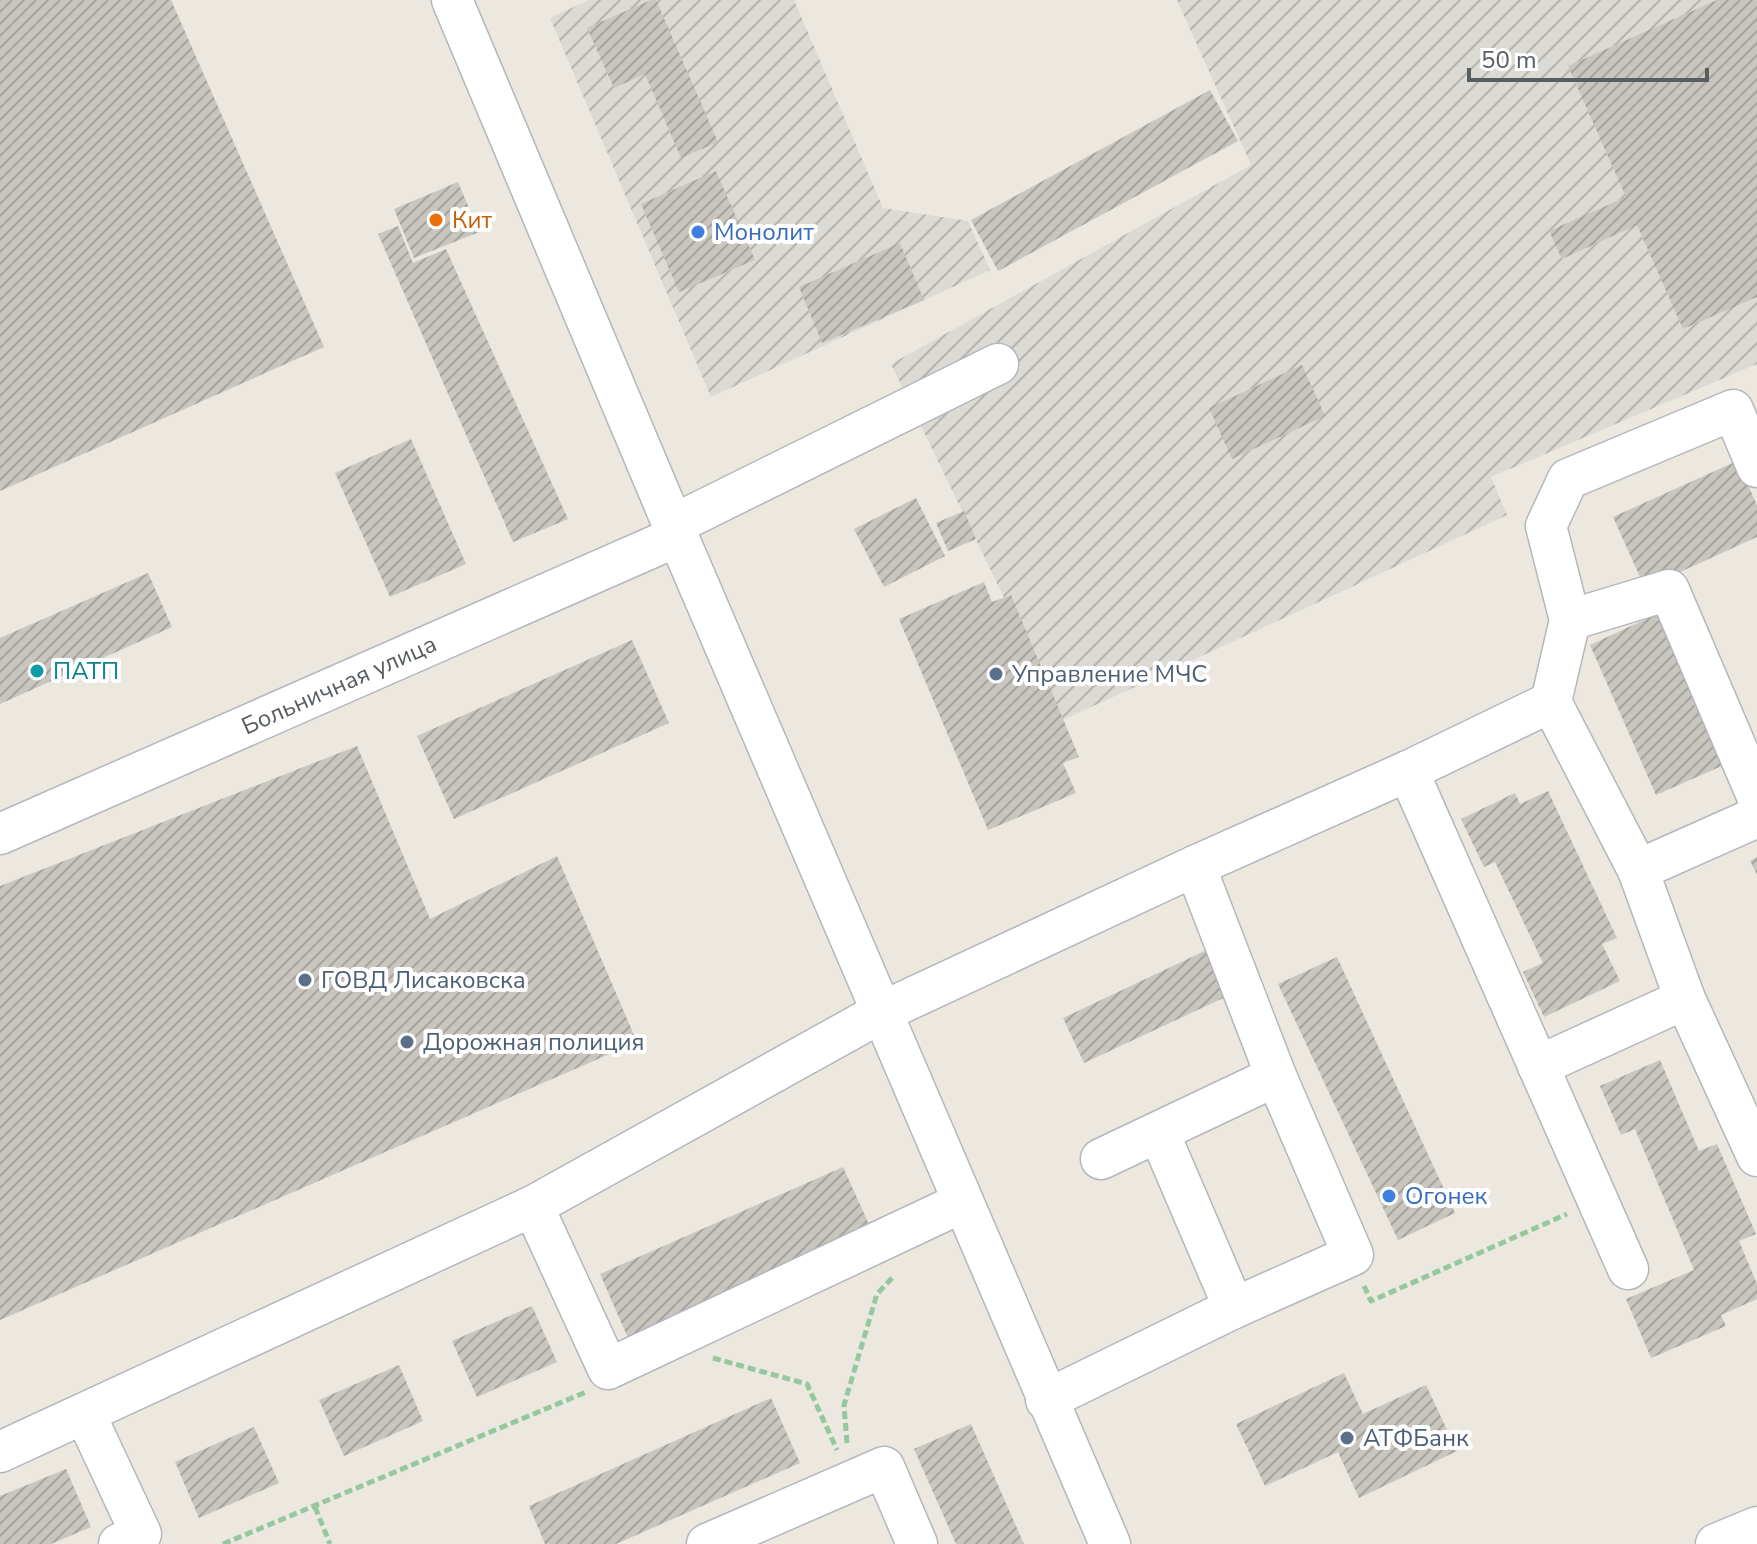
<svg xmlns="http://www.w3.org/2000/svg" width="1757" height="1544" font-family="'Nunito Sans',sans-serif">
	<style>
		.industrial { fill: url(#industrial-furrows) }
		.building { fill: url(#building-hatch) }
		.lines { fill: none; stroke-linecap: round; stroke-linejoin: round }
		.minor-casing { stroke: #b3b7bb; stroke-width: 43 }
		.path { stroke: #95c89e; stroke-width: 5; stroke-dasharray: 8 4; stroke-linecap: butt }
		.minor { stroke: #fff; stroke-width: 40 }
		.food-dot { fill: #e8710a; stroke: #fff; stroke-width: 3 }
		.shop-dot { fill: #3f7fe0; stroke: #fff; stroke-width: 3 }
		.culture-dot { fill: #0f9aa8; stroke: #fff; stroke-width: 3 }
		.service-dot { fill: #5c6f8a; stroke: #fff; stroke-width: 3 }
		.labels { text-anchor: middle; stroke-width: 8; stroke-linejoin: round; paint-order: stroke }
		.food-label { font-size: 24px; fill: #c56008; stroke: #fff; text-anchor: start }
		.shop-label { font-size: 24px; fill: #366cbe; stroke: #fff; text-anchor: start }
		.culture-label { font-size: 24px; fill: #0d838f; stroke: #fff; text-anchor: start }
		.service-label { font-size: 24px; fill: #4e5e75; stroke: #fff; text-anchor: start }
		.street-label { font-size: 24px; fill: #585d61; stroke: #fff }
	</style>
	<defs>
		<pattern id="industrial-furrows" width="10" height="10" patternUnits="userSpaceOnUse" patternTransform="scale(2)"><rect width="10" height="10" fill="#dcdad4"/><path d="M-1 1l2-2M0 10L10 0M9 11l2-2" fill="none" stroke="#b5b4af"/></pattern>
		<pattern id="building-hatch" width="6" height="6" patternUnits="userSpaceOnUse" patternTransform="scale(2)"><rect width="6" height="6" fill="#c9c5bf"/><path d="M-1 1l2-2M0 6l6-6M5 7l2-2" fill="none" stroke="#a6a39f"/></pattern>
	</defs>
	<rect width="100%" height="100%" fill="#ece8df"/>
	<g class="industrial">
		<path d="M589,0H794L883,208L968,221L990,270L711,397L550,18Z"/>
		<path d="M1177,0H1757V364L1491,477L1507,515L1063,720L891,364L1251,165Z"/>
	</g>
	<g class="building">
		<path d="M0,0H171L324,347L0,491Z"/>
		<path d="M651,0H656L718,142L681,158L645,74L614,88L587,28Z"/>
		<path d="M1717,0H1757V297L1683,329L1637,225L1562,259L1549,231L1626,197L1568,66Z"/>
		<path d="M1210,90L1238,141L998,271L971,220Z"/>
		<path d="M716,171L755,260L679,292L641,204Z"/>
		<path d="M458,182L479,232L414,258L394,209Z"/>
		<path d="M398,226L413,263L446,249L568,519L513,542L378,234Z"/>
		<path d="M900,243L924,300L822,343L799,287Z"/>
		<path d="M1302,365L1325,416L1232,459L1209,408Z"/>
		<path d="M411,439L466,564L390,597L335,473Z"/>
		<path d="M1737,461L1757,505V537L1645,588L1613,517Z"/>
		<path d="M916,498L945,556L884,587L854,529Z"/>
		<path d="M964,511L976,539L948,551L936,523Z"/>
		<path d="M148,573L172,627L0,704V638Z"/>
		<path d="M984,582L992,602L1011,595L1079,757L1063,763L1076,793L988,830L899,619Z"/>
		<path d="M1657,614L1724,765L1656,795L1590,645Z"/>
		<path d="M632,640L669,723L454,819L417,736Z"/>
		<path d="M357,746L430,919L557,856L637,1042L0,1320V886Z"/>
		<path d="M1548,791L1617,938L1602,944L1620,981L1544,1017L1523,972L1543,963L1495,862L1484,867L1461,819L1515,793L1520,804Z"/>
		<path d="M1757,857V875L1750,861Z"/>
		<path d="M1213,947L1234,993L1084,1063L1063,1018Z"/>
		<path d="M1337,957L1455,1213L1398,1240L1278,984Z"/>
		<path d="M1660,1060L1699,1151L1717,1144L1756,1234L1739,1241L1757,1284V1299L1721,1315L1726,1326L1651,1358L1626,1299L1694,1270L1635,1129L1621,1135L1600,1086Z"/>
		<path d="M843,1167L872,1231L628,1338L600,1274Z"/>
		<path d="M532,1306L557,1362L477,1397L452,1341Z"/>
		<path d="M399,1365L423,1421L344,1456L319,1400Z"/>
		<path d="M1344,1373L1363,1414L1426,1385L1457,1451L1359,1498L1338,1452L1265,1486L1236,1424Z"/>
		<path d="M771,1398L800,1463L616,1544H545L529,1506Z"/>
		<path d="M971,1424L1024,1544H956L914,1449Z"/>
		<path d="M254,1427L279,1483L199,1518L175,1462Z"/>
		<path d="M66,1469L91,1527L51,1544H0V1496Z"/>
	</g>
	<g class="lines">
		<defs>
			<g id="minor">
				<path d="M452,0L673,525L1110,1544"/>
				<path d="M1757,467L1733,410L1568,479L1546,526L1570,620L1551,702L1638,870L1685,999L1757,1156"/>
				<path d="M673,525L998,364"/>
				<path d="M1570,620L1669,590L1757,796"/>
				<path d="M1408,771L1628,1269"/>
				<path d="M0,834L678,536"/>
				<path d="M1638,870L1757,817"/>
				<path d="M1538,1066L1685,999"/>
				<path d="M1159,1133L1234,1308"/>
				<path d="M1101,1159L1276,1076"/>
				<path d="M533,1206L608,1369L963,1202"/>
				<path d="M1046,1400L1234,1308L1353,1255L1276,1076L1195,866"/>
				<path d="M85,1414L141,1534L119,1544"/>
				<path d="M0,1452L533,1206L882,1012L1195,866L1408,771L1551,702"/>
				<path d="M707,1544L884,1467L917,1544"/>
				<path d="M1716,1544L1757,1527"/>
			</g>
		</defs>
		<use href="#minor" class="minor-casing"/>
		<g class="path">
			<path d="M1364,1286L1371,1301L1567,1214"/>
			<path d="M713,1358L807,1384L837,1450"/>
			<path d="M847,1443L844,1405L877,1294L893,1277"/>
			<path d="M315,1507L330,1544"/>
			<path d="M223,1544L586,1392"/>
		</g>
		<use href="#minor" class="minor"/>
	</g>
	<circle class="food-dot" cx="436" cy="220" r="8"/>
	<g class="shop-dot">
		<circle cx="698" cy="232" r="8"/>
		<circle cx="1389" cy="1196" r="8"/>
	</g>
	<circle class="culture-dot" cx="37" cy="671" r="8"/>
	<g class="service-dot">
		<circle cx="996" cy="674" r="8"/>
		<circle cx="305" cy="980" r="8"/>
		<circle cx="407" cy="1042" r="8"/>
		<circle cx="1347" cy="1438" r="8"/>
	</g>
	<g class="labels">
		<g class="food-label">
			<text x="452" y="228">Кит</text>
		</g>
		<g class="shop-label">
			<text x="714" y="240">Монолит</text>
			<text x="1405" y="1204">Огонек</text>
		</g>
		<g class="culture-label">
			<text x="53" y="679">ПАТП</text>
		</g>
		<g class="service-label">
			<text x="1012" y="682">Управление МЧС</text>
			<text x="321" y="988">ГОВД Лисаковска</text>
			<text x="423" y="1050">Дорожная полиция</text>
			<text x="1363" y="1446">АТФБанк</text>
		</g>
		<g class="street-label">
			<text transform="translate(339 685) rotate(-24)" y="8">Больничная улица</text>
		</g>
	</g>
	<path d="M1469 68v12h238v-12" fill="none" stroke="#585d61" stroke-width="4"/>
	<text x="1481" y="68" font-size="24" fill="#585d61" stroke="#ffffff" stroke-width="6" paint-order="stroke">50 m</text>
</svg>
